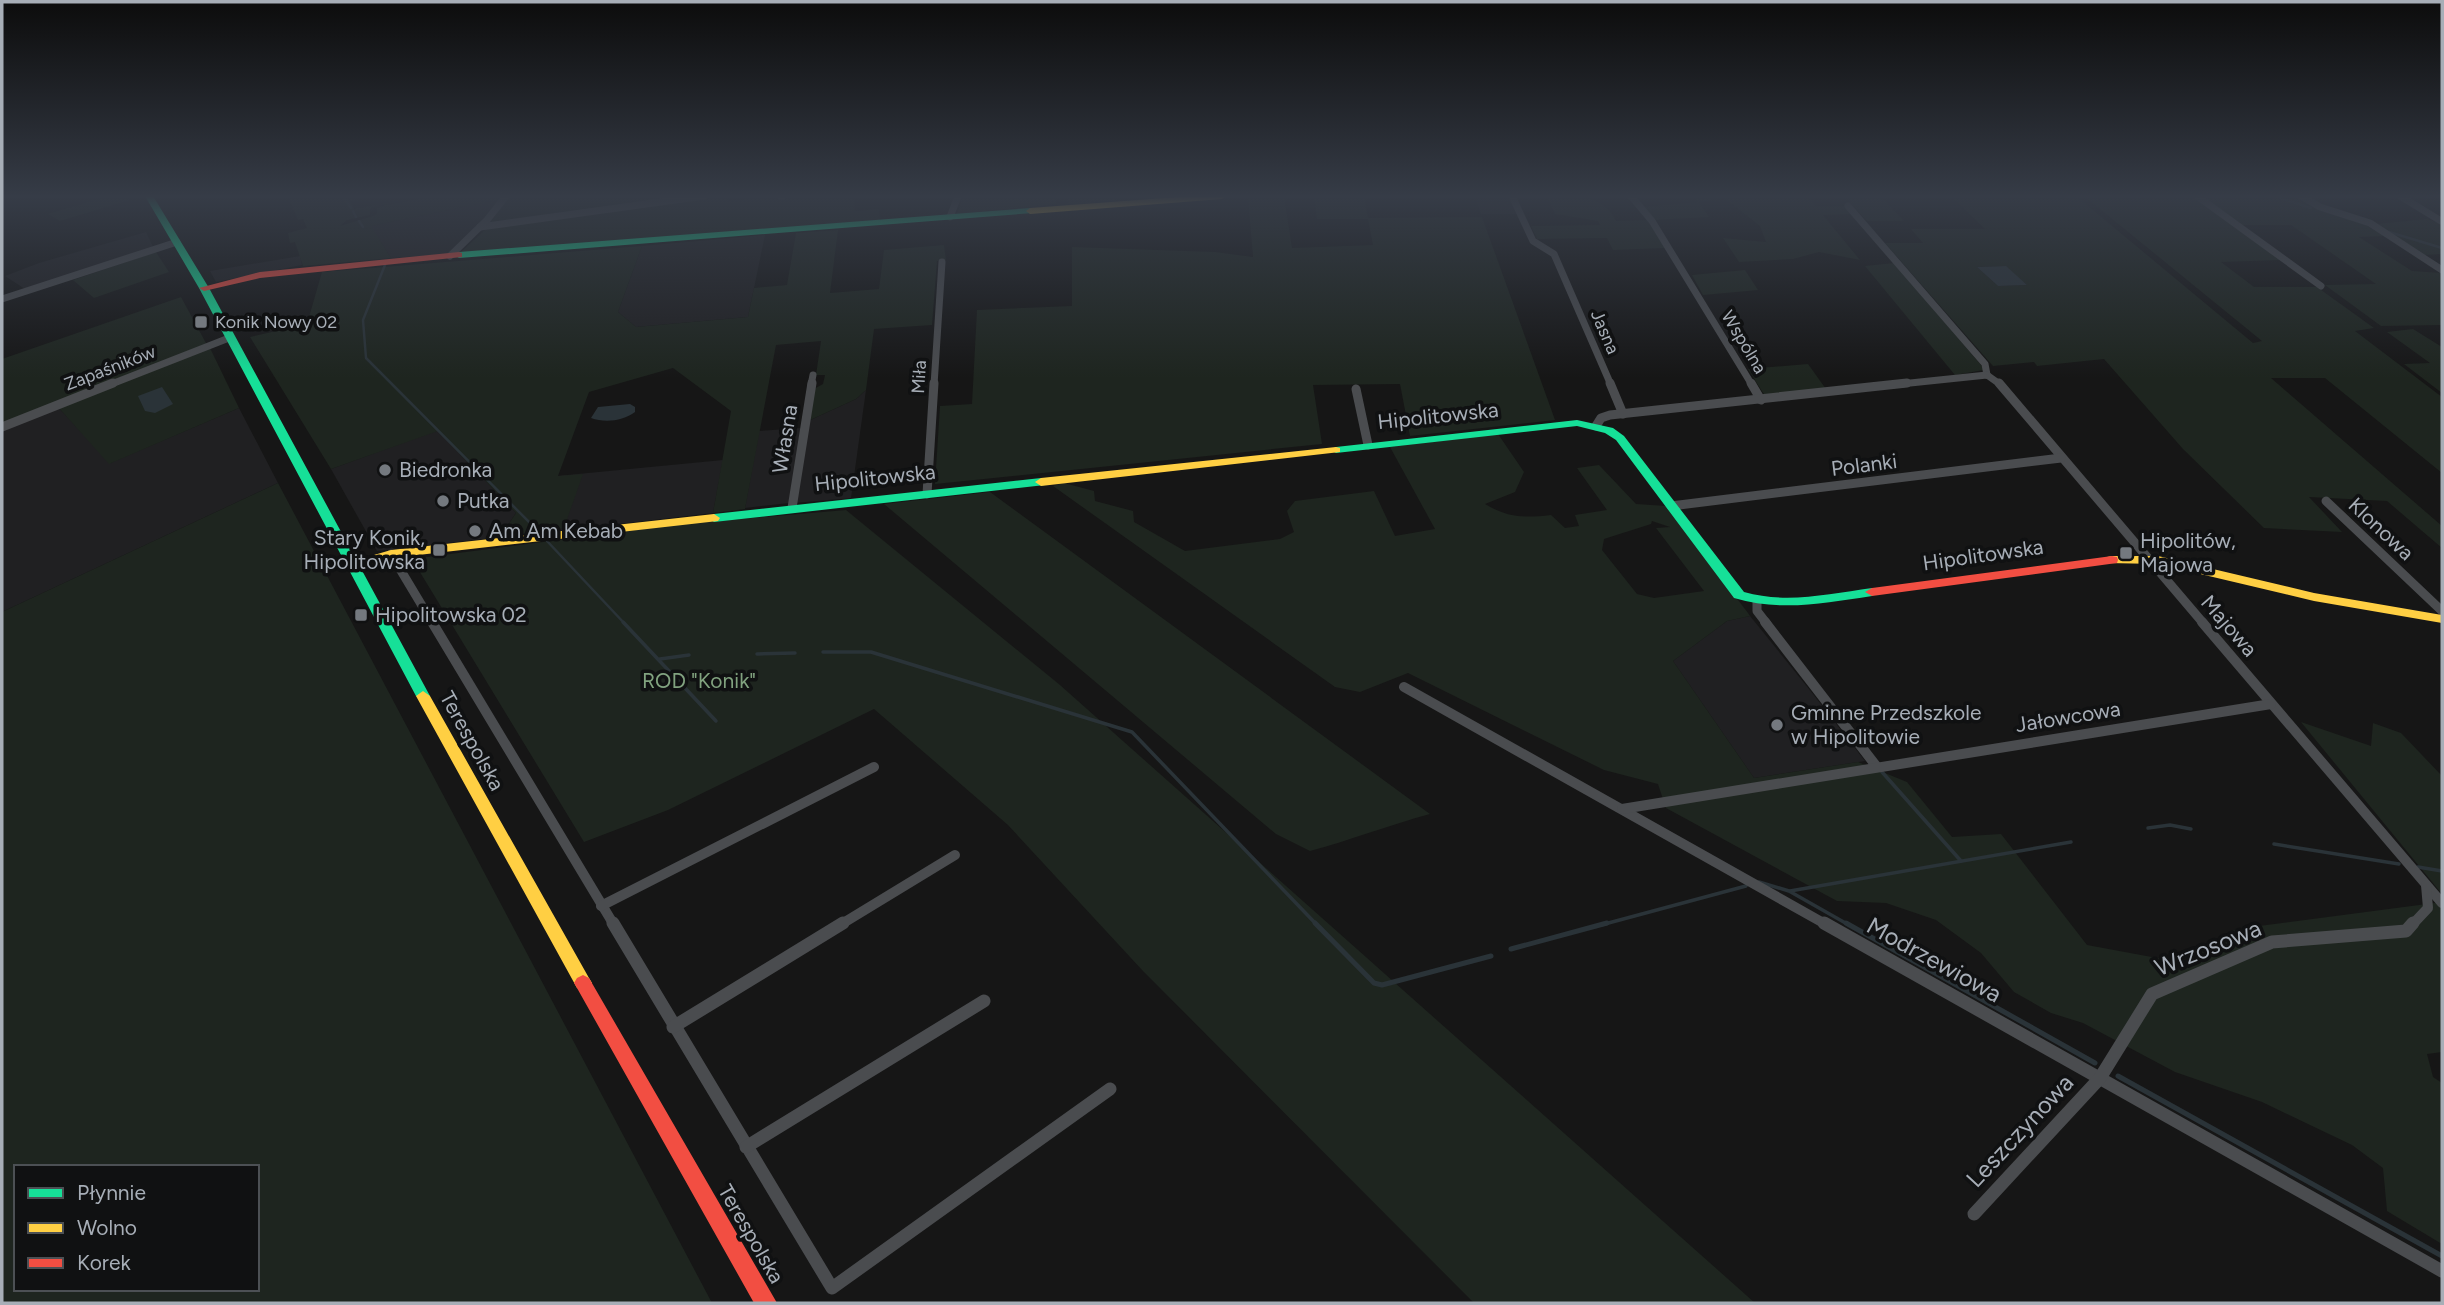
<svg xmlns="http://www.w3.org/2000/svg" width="2444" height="1305" font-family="Figtree,sans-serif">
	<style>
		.built { fill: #202022 }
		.green { fill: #1e251f; fill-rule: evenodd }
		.water { fill: #2a3338 }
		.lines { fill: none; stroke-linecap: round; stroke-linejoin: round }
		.stream-far2 { stroke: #2a3338; stroke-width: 2.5 }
		.stream-far1 { stroke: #2a3338; stroke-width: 3.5 }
		.stream { stroke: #2a3338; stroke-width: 5 }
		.street-far3 { stroke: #4a4c4f; stroke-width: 7 }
		.street-far2 { stroke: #4a4c4f; stroke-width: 9 }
		.street-far1 { stroke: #4a4c4f; stroke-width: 10 }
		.street { stroke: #4a4c4f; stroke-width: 13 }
		.fast { fill: #16e098; fill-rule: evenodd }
		.slow { fill: #ffcf43; fill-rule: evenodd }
		.jam { fill: #f24e42; fill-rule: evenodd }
		.poi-dot { fill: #74797f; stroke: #101112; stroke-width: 2.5 }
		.labels { text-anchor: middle; stroke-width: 7; stroke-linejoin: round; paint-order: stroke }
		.far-poi-label { font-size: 18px; fill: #a7aeb7; stroke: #101112; text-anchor: start }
		.far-street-label { font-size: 18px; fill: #a7aeb7; stroke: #101112 }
		.street-label { font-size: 21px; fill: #a7aeb7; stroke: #101112 }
		.poi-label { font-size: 21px; fill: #a7aeb7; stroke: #101112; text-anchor: start }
		.park-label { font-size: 21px; fill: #81a27f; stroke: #101112 }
		.near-street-label { font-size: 24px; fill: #a7aeb7; stroke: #101112 }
	</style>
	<rect width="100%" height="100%" fill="#161616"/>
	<g class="built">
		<path d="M1475,196H1509L1517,214H1481Z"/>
		<path d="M502,199L450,254L391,258L370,226Z"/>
		<path d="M146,232L153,247L25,289L5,276L39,263Z"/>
		<path d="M765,235L748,317L636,327L618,312L642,246Z"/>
		<path d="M300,256L302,265L216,282L210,271Z"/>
		<path d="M866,390L851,498L795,503L808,421L856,399Z"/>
		<path d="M58,407L110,463L239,408L278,483L2,612V429Z"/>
		<path d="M801,428L789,503L745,508L759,431Z"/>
		<path d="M438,430L516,513L500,537L377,551L331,469Z"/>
		<path d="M723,460L713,513L550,532L557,476Z"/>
		<path d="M1750,616L1809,689L1865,761L1754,778L1673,661L1727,621Z"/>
	</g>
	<g class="green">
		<path d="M108,196H127L130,200L60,221L48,214Z"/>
		<path d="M288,196H377L350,201L354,209L426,196L375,206L370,209V215L347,220L340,226L373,216L377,214V208L382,206L433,196H503L502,199L371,226L391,258L303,266L295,242L290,243L288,233L307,228L303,219L298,220Z"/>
		<path d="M514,196H698L488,224L509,197Z"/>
		<path d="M713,196H728L729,201L769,196L777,198L869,196L854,197L855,211L879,209L880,220L460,253L487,228Z"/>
		<path d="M963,196H1056V204L957,214Z"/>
		<path d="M1068,196H1154L1071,205L1067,204Z"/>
		<path d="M1284,196L1292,248L1373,245L1368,219H1317L1314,196H1364L1368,218L1482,217L1555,420L1410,436L1400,384L1313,385L1322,444L935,484L940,406L972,404L977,310L1072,306V247L1215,252L1253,257L1248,197Z"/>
		<path d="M1547,196C1574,196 1601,192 1616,221L1648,220L1665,248L1613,250L1607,238L1537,239L1531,226L1600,225L1598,221L1555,214Z"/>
		<path d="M1694,196H1714L1718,199L1699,202L1709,217L1654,220L1644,207L1698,202Z"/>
		<path d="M1722,196H1808L1816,206H1844L1852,214L1823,215L1860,260L1819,252L1793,259L1739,262L1723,238L1766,242L1760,226Z"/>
		<path d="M1844,196H1880L1904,221H1867Z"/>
		<path d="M1951,196H2076L2253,343L2262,341L2084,196H2192L2281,260L2221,262L2254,287H2317L2374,328L2355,331L2442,397V473L2325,378H2271L2442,526V548L2387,501L2309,497L2342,532L2264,528L2183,449L2104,359L2037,366L2034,362L1993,366L1885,243H1923L1911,229H1985ZM2003,266L2027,285L1998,286L1977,267Z"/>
		<path d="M2201,196H2297L2318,210L2369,225L2385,236L2359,237L2412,271L2442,273V325L2381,326L2325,285L2376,284L2291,225H2242Z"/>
		<path d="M2427,219L2442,224V254L2424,255L2376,224Z"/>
		<path d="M838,230L830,293L879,289L884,250L944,245L946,260L937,261L932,325L874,329L866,390L856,399L808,421L814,389L823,384L825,375H816L821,341L776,345L745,509L713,513L731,411L673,368L589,392L558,476L583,474L564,528L500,537L516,513L438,431L331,469L250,337L307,324L322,272L642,246L618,312L636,327L748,317L754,288L787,285L796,233Z"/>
		<path d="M156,252L169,272L94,298L73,280Z"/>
		<path d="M1894,263L1981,365L1984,370L1955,375L1865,266Z"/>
		<path d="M1745,270L1758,290L1703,295L1692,275Z"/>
		<path d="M181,297L207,345L2,424V359Z"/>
		<path d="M2413,329L2442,347V393L2404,364L2430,363L2387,332Z"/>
		<path d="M210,348L239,408L109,464L58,407Z"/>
		<path d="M1808,364L1826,389L1765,396L1748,369Z"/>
		<path d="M1498,434L1524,472L1515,492L1485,504C1508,518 1525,518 1551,515L1565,528L1579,526L1575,515L1607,510L1577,468L1599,465L1636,504L1666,506L1748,613L1750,616L1727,621L1673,661L1754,778L1858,762L1907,782L1952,837L2001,834L2087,945L2184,963L2236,929L2442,902V1052L2427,1054L2433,1077L2442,1083V1244L2387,1211L2383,1168L2352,1145L2262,1102L2175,1072L2083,1023L2051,1013L2014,992L1981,953L1936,920L1886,903L1837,901L1666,808L1658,784L1604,770L1408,673L1360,692L1335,687L1053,486L1064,483L1094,491L1095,501L1133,511L1134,522L1185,551L1280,539L1294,532L1287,511L1295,501L1374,491L1395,536L1435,529L1390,447ZM1652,521L1670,527L1656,528L1704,591L1654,598L1637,594L1602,550L1604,539L1651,524Z"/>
		<path d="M278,483L712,1303H2V612ZM16,1167H257V1289H16Z"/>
		<path d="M990,492L1430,814C1389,825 1351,840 1310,851L1276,834L884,504Z"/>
		<path d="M846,510L1060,685L1755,1303H1474L1143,971L1008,825L874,709L668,810L584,842L412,559L682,524Z"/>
		<path d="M2301,722L2371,746L2373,723L2401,733L2442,776V894Z"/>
	</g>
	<g class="water">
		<path d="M2006,266L2027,285L1998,286L1977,267Z"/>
		<path d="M162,387L173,404L155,413L145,411L138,396Z"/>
		<path d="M630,404L635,407V412C623,421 605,423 591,418L598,407Z"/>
	</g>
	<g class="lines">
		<g class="stream-far2">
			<path d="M343,196L351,208"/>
			<path d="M2274,196L2311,208"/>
			<path d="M353,211L356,217"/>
			<path d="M359,221L363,227"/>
			<path d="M2389,232L2442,248"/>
			<path d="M385,265L363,320L366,358L537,530"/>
			<path d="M547,541L625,624"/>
		</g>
		<g class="stream-far1">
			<path d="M623,622L716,721"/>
			<path d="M823,652H871L1132,732L1317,925"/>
			<path d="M757,654L795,653"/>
			<path d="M660,659L689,655"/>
			<path d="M1882,772L1961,861"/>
			<path d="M2148,828L2170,825L2191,829"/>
			<path d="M2274,844L2399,864"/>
			<path d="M2418,867L2442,871"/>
			<path d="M1759,882L1789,891L1849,925"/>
			<path d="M1790,891L2071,842"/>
			<path d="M1601,925L1746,886"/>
		</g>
		<g class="stream">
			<path d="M1315,923L1374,983L1382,985L1491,956"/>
			<path d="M1846,923L2095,1063"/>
			<path d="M1511,949L1607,923"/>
			<path d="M2118,1076L2442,1256"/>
		</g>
		<g class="street-far3">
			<path d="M780,196H783"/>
			<path d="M1512,196L1533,241L1554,254L1611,385"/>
			<path d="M1631,196L1652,221L1752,385"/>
			<path d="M2197,196L2321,286"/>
			<path d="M2301,196L2320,207L2370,223L2442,270"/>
			<path d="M2400,196L2441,221"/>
			<path d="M1848,206L1985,364L1987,375"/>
			<path d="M950,217L958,196"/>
			<path d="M480,227L704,196"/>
			<path d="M450,256L487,220L506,196"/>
			<path d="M2,299L177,242"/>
			<path d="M1987,375L2001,385"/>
			<path d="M109,385L229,338"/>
			<path d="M811,385L813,375"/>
			<path d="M934,385L942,262"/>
			<path d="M1891,385L1987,375"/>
		</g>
		<g class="street-far2">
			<path d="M1610,383L1623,414"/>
			<path d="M1751,383L1761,400"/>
			<path d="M1999,383L2204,624"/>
			<path d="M1356,389L1368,445"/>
			<path d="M1596,426L1601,418L1610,415L1907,383"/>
			<path d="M2,427L113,383"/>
			<path d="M927,494L934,383"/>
			<path d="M2326,501L2442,611"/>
			<path d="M1671,506L2061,458"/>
			<path d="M792,508L812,383"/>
			<path d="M391,554L433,624"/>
			<path d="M1757,602V611L1767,624"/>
		</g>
		<g class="street-far1">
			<path d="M432,622L614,925"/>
			<path d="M1765,622L1877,767"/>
			<path d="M2202,622L2442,903"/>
			<path d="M1404,687L1827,925"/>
			<path d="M1622,809L2271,704"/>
			<path d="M601,906L874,767"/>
			<path d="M840,925L955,855"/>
			<path d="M2412,925L2428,908L2426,885"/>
		</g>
		<g class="street">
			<path d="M613,923L832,1288L1110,1089"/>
			<path d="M1824,923L2442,1271"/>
			<path d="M673,1027L843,923"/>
			<path d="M746,1147L984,1001"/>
			<path d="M1974,1214L2100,1078L2152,994L2272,942L2406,931L2413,923"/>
		</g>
		<g class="fast">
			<path d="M145,196H153L209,288L430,696L428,699L423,701L416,696L199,288Z"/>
			<path d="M1030,208L1034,211L1033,213L459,258L454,255L459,252Z"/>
			<path d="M1577,420L1613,428L1624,436L1744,592C1786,604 1829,594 1872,588L1879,592L1872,596C1825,603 1781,612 1734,598L1616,440L1605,433L1577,426L1336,453L1330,450L1336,447Z"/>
			<path d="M1041,478L1047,482L1045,485L714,522L708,518L714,514Z"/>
		</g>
		<g class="slow">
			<path d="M1192,196H1226L1222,199L1030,214L1026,211L1030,208Z"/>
			<path d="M1336,447L1340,448V452L1041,486L1035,482L1041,478Z"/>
			<path d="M714,514L720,518L718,521L392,558L355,569L349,565L350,562L391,550Z"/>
			<path d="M2112,556H2158L2314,593L2442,615V623L2314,601L2158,564L2107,563L2106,560L2107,557Z"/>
			<path d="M423,691L430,696L589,978L592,983L589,988L583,991L577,988L416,696Z"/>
		</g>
		<g class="jam">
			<path d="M459,252L462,253V257L260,278L204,291L199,288L260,272Z"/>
			<path d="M2112,556L2117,557L2118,560L2117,563L1872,596L1865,592L1872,588Z"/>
			<path d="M583,975L589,978L777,1303H754L577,988L574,983L577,978Z"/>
		</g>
	</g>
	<linearGradient id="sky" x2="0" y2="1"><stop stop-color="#0c0c0c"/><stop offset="0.52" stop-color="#363c47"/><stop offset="1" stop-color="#363c47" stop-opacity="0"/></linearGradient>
	<rect width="2444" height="378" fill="url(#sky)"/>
	<g class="poi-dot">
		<rect x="194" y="315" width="14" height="14" rx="3.5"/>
		<circle cx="385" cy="470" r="7"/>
		<circle cx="443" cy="501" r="7"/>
		<circle cx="475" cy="531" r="7"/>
		<rect x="432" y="543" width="14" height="14" rx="3.5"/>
		<rect x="2119" y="546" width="14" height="14" rx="3.5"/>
		<rect x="354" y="608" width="14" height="14" rx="3.5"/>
		<circle cx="1777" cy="725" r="7"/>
	</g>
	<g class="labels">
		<g class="far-poi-label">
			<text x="215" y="328">Konik Nowy 02</text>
		</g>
		<g class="far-street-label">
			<text transform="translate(1605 332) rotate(67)" y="6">Jasna</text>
			<text transform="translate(1744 342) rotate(59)" y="6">Wspólna</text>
			<text transform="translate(110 368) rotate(-21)" y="6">Zapaśników</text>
			<text transform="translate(919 377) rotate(-87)" y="6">Miła</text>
		</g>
		<g class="street-label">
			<text transform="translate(1438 416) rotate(-6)" y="7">Hipolitowska</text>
			<text transform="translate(785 439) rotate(-81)" y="7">Własna</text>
			<text transform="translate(1864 465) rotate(-7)" y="7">Polanki</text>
			<text transform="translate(875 478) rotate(-6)" y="7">Hipolitowska</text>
			<text transform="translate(2381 529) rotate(43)" y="7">Klonowa</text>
			<text transform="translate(1983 555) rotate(-8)" y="7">Hipolitowska</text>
			<text transform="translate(2229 626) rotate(49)" y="7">Majowa</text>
			<text transform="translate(2068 717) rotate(-9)" y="7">Jałowcowa</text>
			<text transform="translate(472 741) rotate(61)" y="7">Terespolska</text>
			<text transform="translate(751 1234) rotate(60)" y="7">Terespolska</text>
		</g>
		<g class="poi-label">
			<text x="399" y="477">Biedronka</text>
			<text x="457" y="508">Putka</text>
			<text x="489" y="538">Am Am Kebab</text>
			<text x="425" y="545" text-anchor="end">Stary Konik,<tspan x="425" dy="24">Hipolitowska</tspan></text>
			<text x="2140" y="548">Hipolitów,<tspan x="2140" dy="24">Majowa</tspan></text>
			<text x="375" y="622">Hipolitowska 02</text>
			<text x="1791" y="720">Gminne Przedszkole<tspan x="1791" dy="24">w Hipolitowie</tspan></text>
		</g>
		<g class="park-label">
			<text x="699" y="688">ROD "Konik"</text>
		</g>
		<g class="near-street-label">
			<text transform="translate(2208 948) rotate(-22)" y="8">Wrzosowa</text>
			<text transform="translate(1934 960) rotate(29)" y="8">Modrzewiowa</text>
			<text transform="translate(2020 1131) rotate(-47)" y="8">Leszczynowa</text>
		</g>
	</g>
	<rect width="2444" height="1305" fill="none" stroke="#a7aeb7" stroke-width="7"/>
	<rect x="14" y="1165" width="245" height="126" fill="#101112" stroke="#4c5054" stroke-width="2"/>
	<rect x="28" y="1188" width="35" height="10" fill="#16e098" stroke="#4c5054" stroke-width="2"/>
	<text x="77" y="1200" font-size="21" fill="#a7aeb7">Płynnie</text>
	<rect x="28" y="1223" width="35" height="10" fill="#ffcf43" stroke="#4c5054" stroke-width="2"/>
	<text x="77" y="1235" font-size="21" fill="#a7aeb7">Wolno</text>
	<rect x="28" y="1258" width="35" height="10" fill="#f24e42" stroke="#4c5054" stroke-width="2"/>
	<text x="77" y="1270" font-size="21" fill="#a7aeb7">Korek</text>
</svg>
